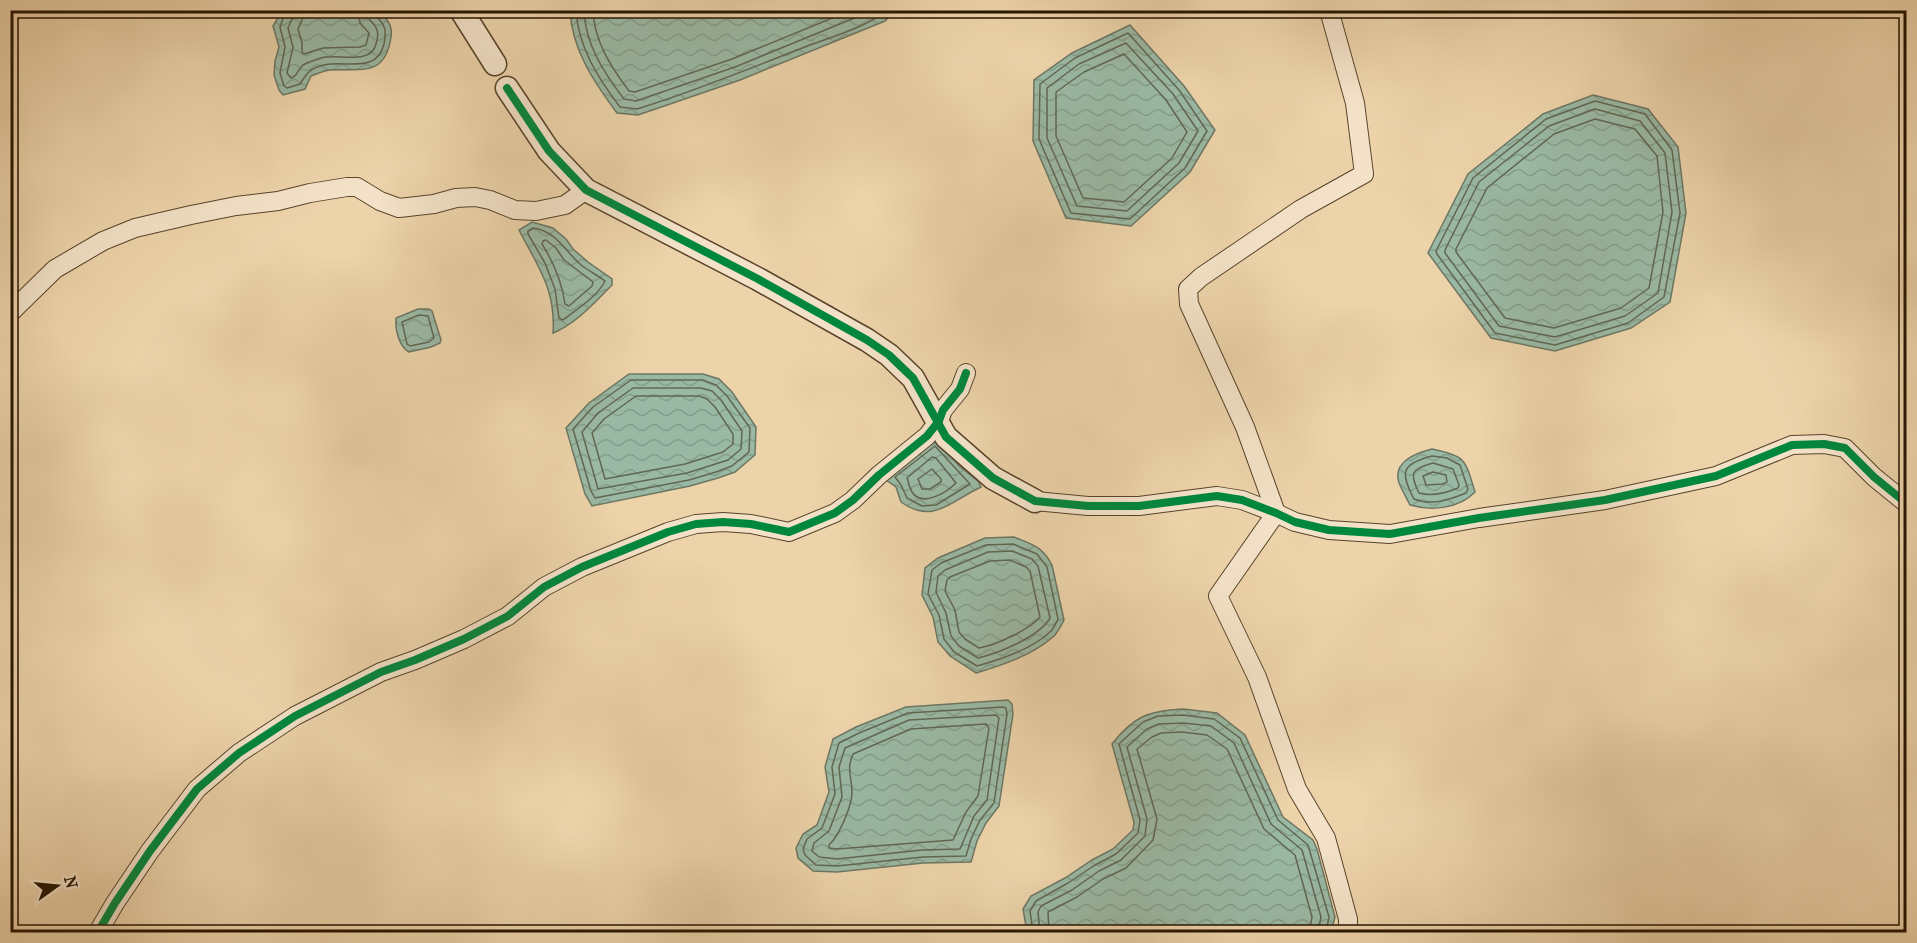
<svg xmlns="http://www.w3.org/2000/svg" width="1917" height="943" font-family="'IM FELL French Canon',serif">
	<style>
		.water { fill: url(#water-waves); stroke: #6c7763; stroke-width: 1.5 }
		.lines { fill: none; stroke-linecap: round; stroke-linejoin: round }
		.shore { stroke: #606752; stroke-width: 1.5 }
		.minor-casing { stroke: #58442a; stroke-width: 20 }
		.tertiary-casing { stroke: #58442a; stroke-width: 25 }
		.minor { stroke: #f3e2c8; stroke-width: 18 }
		.tertiary { stroke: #f3e2c8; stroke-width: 22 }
		.cycleway-casing { stroke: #f3e2c8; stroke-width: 11 }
		.cycleway { stroke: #00873e; stroke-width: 8 }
	</style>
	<defs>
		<pattern id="water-waves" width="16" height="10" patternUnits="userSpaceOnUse" patternTransform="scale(1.5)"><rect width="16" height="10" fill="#9ab9a5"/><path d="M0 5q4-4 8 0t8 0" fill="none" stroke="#859e8c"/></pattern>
	</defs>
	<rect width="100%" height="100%" fill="#edd3aa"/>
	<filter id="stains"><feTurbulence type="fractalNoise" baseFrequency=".00333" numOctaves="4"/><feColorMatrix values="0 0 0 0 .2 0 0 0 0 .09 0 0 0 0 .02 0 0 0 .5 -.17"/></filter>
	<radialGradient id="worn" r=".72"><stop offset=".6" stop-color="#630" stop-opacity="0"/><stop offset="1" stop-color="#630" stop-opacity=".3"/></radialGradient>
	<g class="water">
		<path d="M302,11H376C387,17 393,25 391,37C385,78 361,68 329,70C323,71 317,74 311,76L305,89L283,95L279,90L274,75L275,61L279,47L273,26L282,11L298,12Z"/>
		<path d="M570,11V10L894,11L885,21L740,80L638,115L617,113C594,82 572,50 570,11Z"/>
		<path d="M1130,25L1184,86L1215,130L1190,172L1131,226L1066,218L1033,141L1034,80L1072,53Z"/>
		<path d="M1593,95L1648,109L1678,147L1686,213L1670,302L1631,328L1555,351L1491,338L1428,253L1468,174L1543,114Z"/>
		<path d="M532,222L553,228L566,239L573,249L588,262L612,279V285C595,302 576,324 553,333C556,289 538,267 519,230Z"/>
		<path d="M418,309H429L432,311L441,340L440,343L431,347L409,352C399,347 395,329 396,318Z"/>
		<path d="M629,374H703L719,379L732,392L756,427L755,455L735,472L718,478L690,486L592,506L585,494L566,428L589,403Z"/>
		<path d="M933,439L939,441L959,466L978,481L981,487C951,501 933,525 901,502L896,487L886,480Z"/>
		<path d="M1432,449C1467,456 1465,460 1475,492C1459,509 1431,511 1410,505C1406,497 1402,490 1399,483C1392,461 1417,453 1432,449Z"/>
		<path d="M1014,537C1033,545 1042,546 1052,565L1064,620C1061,626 1058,632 1054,636C1033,655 1003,665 976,673L950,656L938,642L933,617L922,595L925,568L938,558L985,538Z"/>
		<path d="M1008,700L1012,704L1013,714L999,806L986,823L977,841L971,862L923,863L837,872L813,871L798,858L796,848L803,834L817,825L829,792L825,767L833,739L856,727L906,707Z"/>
		<path d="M1183,709L1217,713L1245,735L1283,817L1313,840L1317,849L1335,917L1331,932H1027L1023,909L1031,896L1065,878L1092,860L1113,849L1133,830L1134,822L1112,744C1134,716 1148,711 1183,709Z"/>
	</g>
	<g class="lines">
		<g class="shore">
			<path d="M286,10L280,27L285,47L280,73L284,86L287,88L300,84C307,73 310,68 324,65C346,60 377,74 384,44C387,29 385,25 375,15L374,10"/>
			<path d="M294,10L293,17L288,28L293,47L287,73L291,78C298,76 297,70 303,65C308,62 315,60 321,58C336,53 371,66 376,44C377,40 379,35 377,30C375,22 367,22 367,10"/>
			<path d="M303,10L302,20L298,29L302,43V52L304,54L323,48L360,47L366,45L369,33L360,23L358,10"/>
			<path d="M576,10C578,47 598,78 620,107L637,109C696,91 753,67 810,45C829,38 874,24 886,10"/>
			<path d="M584,10C585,44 604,73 624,99L636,101L735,67L874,10"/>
			<path d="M593,10C594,41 611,67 629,91L635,92L732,59L852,10"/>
			<path d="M1128,33L1179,90L1207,131L1185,168L1130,219L1071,213L1039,139L1040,84L1075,58Z"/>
			<path d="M1126,43L1173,94L1198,131L1179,163L1127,211L1077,206L1047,138V88L1079,64Z"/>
			<path d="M1124,54L1166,100L1187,132L1172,158L1124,202L1083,198L1056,136V92L1084,72Z"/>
			<path d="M1595,101L1645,114L1672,150L1680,213L1664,297L1628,323L1555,345L1495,333L1437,254L1436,251L1473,178L1546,119Z"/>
			<path d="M1595,109L1640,121L1665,153L1672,212L1658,293L1625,316L1555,337L1499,326L1445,253V250L1479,182L1549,126Z"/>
			<path d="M1595,119L1635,129L1657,156L1663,212L1649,288L1621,308L1554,328L1505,318L1456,252V249L1487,188L1554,134Z"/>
			<path d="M533,228C556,231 565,251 581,265C589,271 597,275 605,281C597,297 577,309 563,320L559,318L555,289L545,263L528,234V231Z"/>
			<path d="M543,241L546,240L556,248L564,260L593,282L592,286L569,306L565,304C562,282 554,263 542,244Z"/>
			<path d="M419,315L428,316L434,338L429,342L410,346L407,344L402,322Z"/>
			<path d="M631,380H702L716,385L727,396L750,428L749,452L732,466L716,472L689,480L595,498L591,491L573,429L593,407Z"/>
			<path d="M701,388L712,391L721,400L742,431L741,449L728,460L687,473L598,489L582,432L598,413L633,388Z"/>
			<path d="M636,396H699L707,399L715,407L733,434V444L723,452L685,464L605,479L592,433L604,419Z"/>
			<path d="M935,446L970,484L936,505L922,506L907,498L901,485L895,477Z"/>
			<path d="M1432,456L1447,458L1460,465L1468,489L1466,493C1449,500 1431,506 1414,499C1400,472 1401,464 1432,456Z"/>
			<path d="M932,457L936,458L956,483C947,492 922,508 912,492C910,488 908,482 907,478Z"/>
			<path d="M1433,463L1453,469L1459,485L1458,488C1446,493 1433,497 1419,493C1409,473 1411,469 1433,463Z"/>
			<path d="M932,469L941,479V482L930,489H922L918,479Z"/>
			<path d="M1433,472L1446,475L1447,482L1443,484L1426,485L1423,476Z"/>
			<path d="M986,545L1013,544L1037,554L1047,567L1058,619C1056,623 1054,628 1051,631C1034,648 999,660 977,666L954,652L944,639L939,615L928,594L932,570L941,563Z"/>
			<path d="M1012,551L1032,559L1038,566L1050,618C1039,637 999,653 978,658L959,646L951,636L946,613L936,592L938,576L945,570L988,552Z"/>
			<path d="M1010,560L1026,567L1030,571L1040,617C1029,630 996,645 979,648L965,639L959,632L955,610L945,591L947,580L950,577L990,561Z"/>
			<path d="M1003,707L1006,708L1007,714L994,803L980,820L971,839L966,856L923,857L837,866L816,865L805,855L803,849L807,839L822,828L835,794L832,767L839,743L859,733L908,713Z"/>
			<path d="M996,715L999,718L987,800L974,816L960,849L922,850L837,859L819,857L812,851L814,843L829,831L842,797L839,767L845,748L909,720Z"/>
			<path d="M986,724L989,728L978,796L966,812L953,840L837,849L829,848V845C839,836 852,806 852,792C852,777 846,770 853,754L911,729Z"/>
			<path d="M1033,932L1030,911L1036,901L1068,883L1095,865L1116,854L1138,833L1140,820L1119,744L1143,722L1158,716L1183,715L1214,719L1240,738L1278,820L1308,845L1329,917L1326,932"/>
			<path d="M1040,932L1038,912L1041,906L1072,890L1099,871L1121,860L1145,836L1147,819L1127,747L1147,729L1159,724L1183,723L1211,726L1234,743L1271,824L1302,850L1321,917L1318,932"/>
			<path d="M1049,932L1048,912L1077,897L1103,879L1126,868L1153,840L1157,819L1137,749L1152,737L1161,733L1182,732L1207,735L1227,749L1264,829L1295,855L1312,917L1309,932"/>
		</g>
		<defs>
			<g id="minor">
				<path d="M10,313L55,269L103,241L135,228L191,215L236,206L278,201L310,193L347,187H357L380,201L399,208L434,204L456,198L475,197L490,200L515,210L536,211L565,205L586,190"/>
				<path d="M1035,501L1088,506H1139L1217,496L1242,500L1276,513L1295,522L1329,530L1390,534L1479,518L1605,500L1716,476L1792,445L1824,444L1845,448L1874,477L1906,503"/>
				<path d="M1276,513L1245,427L1189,304L1188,289L1201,277L1301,209L1364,174L1355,103L1329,10"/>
				<path d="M1276,513L1218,596L1257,677L1297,789L1326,838L1348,919V932"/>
				<path d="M98,932L115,903L150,851L197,789L239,753L295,716L381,672L415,660L464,639L508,616L544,587L582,567L668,532L696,524L723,522L751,524L789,532L835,513L853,500L879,475L927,436L939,421L943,410L960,389L966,373"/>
			</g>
			<g id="tertiary">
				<path d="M461,10L495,64"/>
				<path d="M507,88L549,151L586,190L758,279L867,340L889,355L913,378L946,437L993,478L1035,501"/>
			</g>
		</defs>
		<use href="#minor" class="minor-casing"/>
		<use href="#tertiary" class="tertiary-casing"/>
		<use href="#minor" class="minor"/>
		<use href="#tertiary" class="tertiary"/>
		<defs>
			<g id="cycleway">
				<path d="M507,88L549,151L586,190L758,279L867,340L889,355L913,378L946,437L993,478L1035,501L1088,506H1139L1217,496L1242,500L1276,513L1295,522L1329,530L1390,534L1479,518L1605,500L1716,476L1792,445L1824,444L1845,448L1874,477L1906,503"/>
				<path d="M98,932L115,903L150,851L197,789L239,753L295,716L381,672L415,660L464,639L508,616L544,587L582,567L668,532L696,524L723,522L751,524L789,532L835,513L853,500L879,475L927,436L939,421L943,410L960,389L966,373"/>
			</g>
		</defs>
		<use href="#cycleway" class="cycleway-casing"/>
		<use href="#cycleway" class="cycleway"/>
	</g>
	<rect width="1917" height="943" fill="none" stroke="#edd3aa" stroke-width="36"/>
	<rect x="12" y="12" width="1893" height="919" fill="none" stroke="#261500" stroke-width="3"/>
	<rect x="18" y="18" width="1881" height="907" fill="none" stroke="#261500" stroke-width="1.5"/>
	<g transform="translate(57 886) rotate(75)" stroke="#f3e2c8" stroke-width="4.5" paint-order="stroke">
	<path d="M0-4.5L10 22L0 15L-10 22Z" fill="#261500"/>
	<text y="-9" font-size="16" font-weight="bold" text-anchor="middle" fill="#261500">N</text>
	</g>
	<rect width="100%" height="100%" filter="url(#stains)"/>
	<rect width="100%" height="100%" fill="url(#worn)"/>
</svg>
